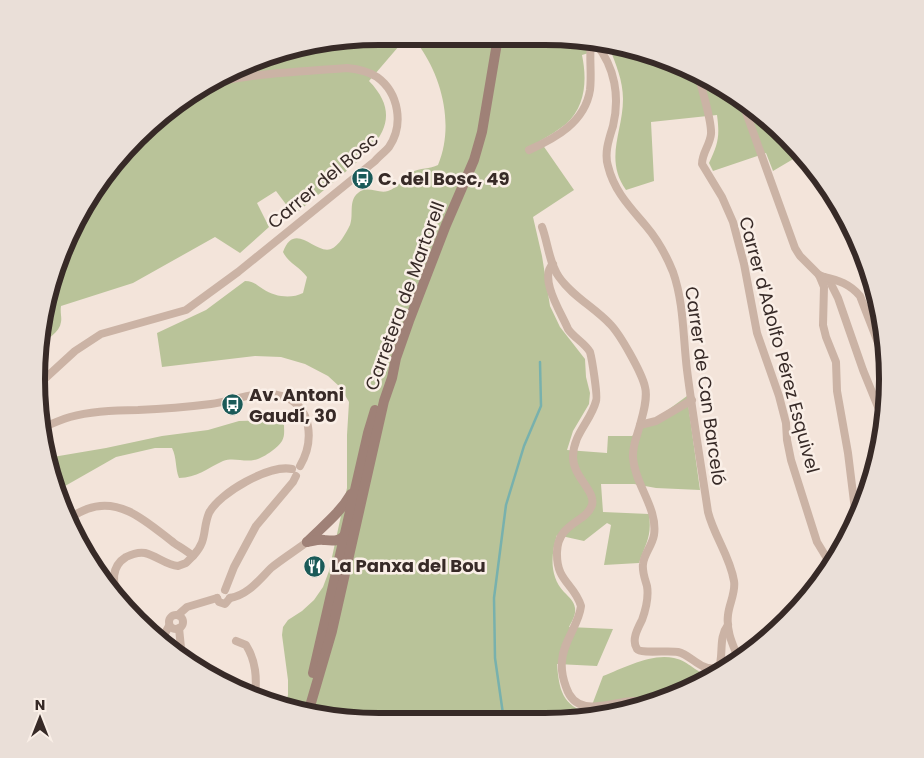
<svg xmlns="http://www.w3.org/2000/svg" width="924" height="758" font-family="Poppins,sans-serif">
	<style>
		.green { fill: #b9c399 }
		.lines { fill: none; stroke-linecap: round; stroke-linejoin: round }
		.stream { stroke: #78b1ad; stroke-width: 2.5 }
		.street { stroke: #cbb3a5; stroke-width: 8 }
		.secondary { stroke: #9f8177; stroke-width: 10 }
		.labels { text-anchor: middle; stroke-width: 5; stroke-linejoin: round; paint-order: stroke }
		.poi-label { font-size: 18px; font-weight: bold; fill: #372a27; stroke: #faefe7; text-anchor: start }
		.street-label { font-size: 18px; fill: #372a27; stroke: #faefe7 }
		.rim { fill: none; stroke: #372a27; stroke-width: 6 }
	</style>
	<rect width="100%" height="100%" fill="#f3e4da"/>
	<g class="green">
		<path d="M379,36L568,37L676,62L771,121L793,145L795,158L773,171L766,153L713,171L709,163C718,144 720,137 717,115L651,122L654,181L626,190C604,159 623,132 623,99C623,81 616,64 609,47L582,55C587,79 586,106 566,124C558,130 549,136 540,141L574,190L533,217L542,256L550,306L560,327L585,359L586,377L590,393L589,404L573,431L567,450L607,453L608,436H632L687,396L700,490L656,488L634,484H601L603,512L649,514C652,537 646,542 639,563L604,565L611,525L607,523L584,541L557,535C551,554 549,576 564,592C569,597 574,601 575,608C576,615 572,621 569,627L613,629L597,666L557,664C559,689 562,706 589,713L603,676C624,668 651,653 674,658C691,661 698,678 716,674L696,687L633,710L567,721H370L369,719C362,718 356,716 350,720L284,708L288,695V680L282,635L283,627L288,620L302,611L314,600L323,587L329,571L347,488V435L349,402L340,387L328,376L305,364L281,357L255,356L162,367L157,333L206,310L245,281C254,281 256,285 263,289C275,297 291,299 303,293L307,277C300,267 288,263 283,252C295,220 315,255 331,249C339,246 346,233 350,225C354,215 348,201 358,193C367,185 378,194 388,191C398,188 403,177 412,172C420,168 430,169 438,165C454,127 443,80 420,47L399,46L369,81C407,120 374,148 342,175C326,188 310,202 294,215L276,191L257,203L269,227L240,253L215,237L133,283L61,306C60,313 62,317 61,322C60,332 46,340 39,346L54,269L94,189L153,121L208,82L291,48Z"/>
		<path d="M278,420L284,425C284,430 285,436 282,441C278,448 262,459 254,460C243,462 233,457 223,461C208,468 196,478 179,478C175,468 177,458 172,448H155L116,457L58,490L47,458L106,448L162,436L208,430L239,421Z"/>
	</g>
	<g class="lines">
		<path class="stream" d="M504,721L495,658L494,598L506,505L524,446L541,406L540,362"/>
		<g class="street">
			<path d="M596,44C615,67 620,97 613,126C609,139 604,153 608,166C614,191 630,207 646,226C657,239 667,257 673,272C684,303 683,338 687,370C693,417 701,465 708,512C714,536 730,556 734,581C736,592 729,604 728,615C726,632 733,645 739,660"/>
			<path d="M699,76C702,92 712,120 711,134C710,145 702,153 702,164L722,197L733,222L744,264L757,333L779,396L786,423L787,440L791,460L817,542L831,565"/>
			<path d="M743,104L795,248L800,256L819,275L824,287L823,325L826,337L836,362L837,391L848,453L856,518"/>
			<path d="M529,150C556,138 585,122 590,90C592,74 589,58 591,43"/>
			<path d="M542,227C548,243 549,263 559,277C572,296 594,307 610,324C620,334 642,373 645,387C648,398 643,414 640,425"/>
			<path d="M553,264C538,278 562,314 568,329C574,338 585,343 590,352C592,359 598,397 596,401C591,421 573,434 573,457C573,477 596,491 592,505C586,523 558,522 557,552C556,582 574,583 581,606C579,625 563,641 562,661C561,670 563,679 566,687C579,727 625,691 650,704"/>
			<path d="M819,275L824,277L830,282L838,298L863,370L885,424"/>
			<path d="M824,277C838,280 850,284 860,296L879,345L887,356"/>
			<path d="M39,384L75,351L101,334L186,310L238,272L375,161C379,156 385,152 389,147C404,125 399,93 377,77C368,71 357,69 347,68C299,72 251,73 204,85"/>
			<path d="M692,400L656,421L640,425C637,436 632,447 633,458C635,485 658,508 654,535C652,546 644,554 643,564C642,572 645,579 647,586C649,598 646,609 642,620C638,628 631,640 637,649C641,654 669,650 678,652C691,655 701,671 715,668L720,664C723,650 719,637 728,625"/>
			<path d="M42,428C51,424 60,420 70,417C92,411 115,410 138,410C162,409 187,407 211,404C234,401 258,389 282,396C313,406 314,442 300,466"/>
			<path d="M69,522C71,515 80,512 87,509C121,496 149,524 174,543C180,547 187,551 193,556C208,540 202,530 209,513C219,493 270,464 292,469"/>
			<path d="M225,590L234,567L256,526L293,482L296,476"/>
			<path d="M118,598C113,583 110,567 126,557C132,554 139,552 145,553C157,556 166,565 178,566L186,563L193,556"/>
			<path d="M217,598L219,602L225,604L230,598"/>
			<path d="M230,598C248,595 259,580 271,568C282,559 295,551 307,542"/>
			<circle cx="176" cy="622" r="7"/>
			<path d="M178,615L187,607L217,598"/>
			<path d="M179,628L182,658"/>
			<path d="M161,641L169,626"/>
			<path d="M236,641L246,645C256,661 257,678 255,697"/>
		</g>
		<g class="secondary">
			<path d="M307,542C323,526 340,513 351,494"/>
			<path d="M307,542C313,541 319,539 324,540C334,541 339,542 347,533"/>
			<path d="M313,673L368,433L375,410"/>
			<path d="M308,713L332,631L384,401L392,378L396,358L409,321L446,225L474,160L482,132L498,37"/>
		</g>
	</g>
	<defs>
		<symbol id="bus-disc" viewBox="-11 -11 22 22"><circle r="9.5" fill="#1a5a58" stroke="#faefe7"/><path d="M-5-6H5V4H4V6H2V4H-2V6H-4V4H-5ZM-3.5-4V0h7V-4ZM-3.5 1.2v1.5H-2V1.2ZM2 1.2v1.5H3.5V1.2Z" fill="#fff"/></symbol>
		<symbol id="restaurant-disc" viewBox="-11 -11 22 22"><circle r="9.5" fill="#1a5a58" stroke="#faefe7"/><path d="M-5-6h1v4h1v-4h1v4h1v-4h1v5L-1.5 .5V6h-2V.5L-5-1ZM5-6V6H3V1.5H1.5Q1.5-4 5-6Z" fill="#fff"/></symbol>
	</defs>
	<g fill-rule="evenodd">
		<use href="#bus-disc" x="350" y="166" width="25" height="25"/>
		<use href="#bus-disc" x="220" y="392" width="25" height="25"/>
		<use href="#restaurant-disc" x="302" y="554" width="25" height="25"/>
	</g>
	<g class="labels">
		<g class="poi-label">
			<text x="378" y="185">C. del Bosc, 49</text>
			<text x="249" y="401">Av. Antoni<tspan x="249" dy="21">Gaudí, 30</tspan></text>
			<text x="331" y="572">La Panxa del Bou</text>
		</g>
		<g class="street-label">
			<text transform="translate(323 181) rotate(-40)" y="6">Carrer del Bosc</text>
			<text transform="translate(405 296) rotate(-70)" y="6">Carretera de Martorell</text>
			<text transform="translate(779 345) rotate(75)" y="6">Carrer d'Adolfo Pérez Esquivel</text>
			<text transform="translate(705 386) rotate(82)" y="6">Carrer de Can Barceló</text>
		</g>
	</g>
	<path d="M0 0H924V758H0ZM379 45H545A334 334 0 0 1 879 379V379A334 334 0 0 1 545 713H379A334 334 0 0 1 45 379V379A334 334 0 0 1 379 45Z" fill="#eadfd8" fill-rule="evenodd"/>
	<path class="rim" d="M379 45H545A334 334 0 0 1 879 379V379A334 334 0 0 1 545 713H379A334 334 0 0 1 45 379V379A334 334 0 0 1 379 45Z"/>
	<g transform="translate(40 718)" stroke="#faefe7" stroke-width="4" paint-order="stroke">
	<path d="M0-4L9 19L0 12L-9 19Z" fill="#372a27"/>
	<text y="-8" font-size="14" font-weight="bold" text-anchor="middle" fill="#372a27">N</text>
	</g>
</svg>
